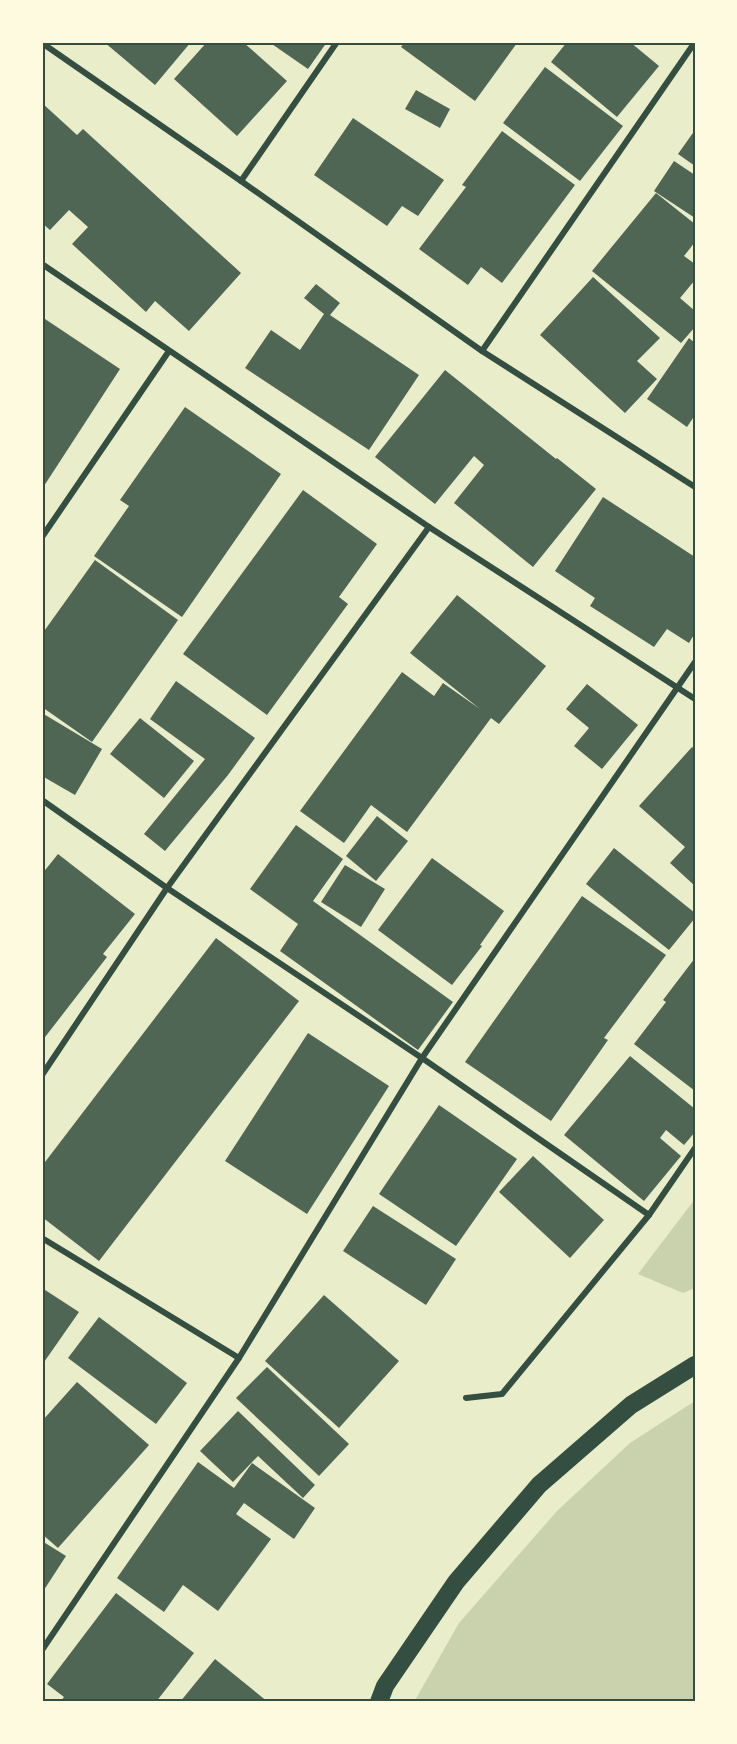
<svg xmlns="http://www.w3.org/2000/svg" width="737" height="1744" font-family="Merriweather,serif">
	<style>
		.green { fill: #cad2ad }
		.building { fill: #4f6655 }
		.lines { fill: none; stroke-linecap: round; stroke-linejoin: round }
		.minor { stroke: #344e41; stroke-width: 6 }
		.motorway { stroke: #344e41; stroke-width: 18 }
		.neatline { fill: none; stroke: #344e41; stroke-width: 2 }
	</style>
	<rect width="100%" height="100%" fill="#e9edc9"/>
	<g class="green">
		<path d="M695,1199V1288L683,1293L638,1274Z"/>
		<path d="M695,1401V1702H414L459,1623L557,1511L630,1443Z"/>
	</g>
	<g class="building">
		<path d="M104,42H191L155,85Z"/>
		<path d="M207,42H243L287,81L237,136L174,79Z"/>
		<path d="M269,42H327L308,69Z"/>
		<path d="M405,42H516L517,43L475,101L401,47Z"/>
		<path d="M567,42H630L659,66L617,117L551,62Z"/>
		<path d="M545,67L623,126L580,181L503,123Z"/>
		<path d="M416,90L450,109L440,128L405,109Z"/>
		<path d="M42,103L77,135L83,129L241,273L189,331L155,301L146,312L72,244L88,227L69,210L50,230L42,223Z"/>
		<path d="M353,118L444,180L418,216L402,206L387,226L314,175Z"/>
		<path d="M695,130V166L678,154Z"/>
		<path d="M502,131L575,185L502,283L481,267L468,285L419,249L466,187L462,185Z"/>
		<path d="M674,161L695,175V218L654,191Z"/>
		<path d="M656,193L695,224V242L684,256L695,264V280L680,298L695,311V327L681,343L592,271Z"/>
		<path d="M593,277L660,338L637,361L657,379L625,413L540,335Z"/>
		<path d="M316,284L340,303L330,315L419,375L369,450L245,368L271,330L300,350L324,314L304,298Z"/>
		<path d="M42,317L120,369L42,489Z"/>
		<path d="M689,338L695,343V415L687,427L647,399Z"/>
		<path d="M445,370L556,459L557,458L596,489L533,567L454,503L484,465L474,456L435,504L375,457Z"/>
		<path d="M185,407L281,474L182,617L94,556L129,506L120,500Z"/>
		<path d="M303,490L377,544L339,597L348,604L267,715L183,654Z"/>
		<path d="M603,497L695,557V633L689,643L667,629L654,647L590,606L595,598L555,571Z"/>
		<path d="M95,560L178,620L92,742L42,707V634Z"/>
		<path d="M457,595L546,666L499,724L491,718L407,832L371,805L344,843L300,811L402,672L434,696L443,683L480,709L410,653Z"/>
		<path d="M176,681L255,738L228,775L165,851L144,834L205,759L150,719Z"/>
		<path d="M587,684L638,725L602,769L574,746L589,728L566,709Z"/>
		<path d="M42,713L102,749L75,795L42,776Z"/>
		<path d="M140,718L194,761L164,798L110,754Z"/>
		<path d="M692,747L695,749V886L670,863L685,847L639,806Z"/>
		<path d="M377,816L408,841L376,881L346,856Z"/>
		<path d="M296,825L343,859L313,901L453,1002L418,1050L280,951L298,924L250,889Z"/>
		<path d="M614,848L695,913V918L669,950L586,884Z"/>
		<path d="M58,854L135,914L103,954L107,957L42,1041V874Z"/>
		<path d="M432,858L504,911L480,945L482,946L452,985L378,930Z"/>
		<path d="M345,865L385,889L361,927L321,902Z"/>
		<path d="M582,896L666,955L604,1038L608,1040L551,1121L465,1062Z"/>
		<path d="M216,938L299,1001L99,1261L42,1217V1166Z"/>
		<path d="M695,958V1091L634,1044L666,1002L663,1000Z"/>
		<path d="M308,1033L389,1086L307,1214L225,1161Z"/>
		<path d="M630,1056L695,1109V1132L684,1145L666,1130L660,1138L681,1156L644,1201L564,1135Z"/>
		<path d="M439,1105L517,1159L456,1246L379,1194Z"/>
		<path d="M533,1156L604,1220L570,1258L499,1192Z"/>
		<path d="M373,1206L456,1259L426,1305L343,1251Z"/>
		<path d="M42,1288L79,1312L42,1365Z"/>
		<path d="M324,1295L399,1361L339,1428L265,1361Z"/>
		<path d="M99,1317L187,1383L156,1424L68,1358Z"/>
		<path d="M267,1367L349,1444L319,1476L236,1398Z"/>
		<path d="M77,1382L149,1445L58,1548L42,1534V1421Z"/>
		<path d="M238,1411L315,1485L303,1498L258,1456L233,1482L200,1451Z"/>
		<path d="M198,1462L234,1488L252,1463L315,1508L294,1539L244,1503L236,1514L271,1539L218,1611L183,1585L164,1612L117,1578Z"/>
		<path d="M42,1541L66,1556L42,1593Z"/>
		<path d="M116,1593L194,1653L156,1702H60L64,1697L47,1684Z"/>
		<path d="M215,1659L268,1702H180Z"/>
	</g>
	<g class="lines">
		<g class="minor">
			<path d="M42,43L241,181L482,351L695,487"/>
			<path d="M241,181L337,42"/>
			<path d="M42,264L429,527L695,699"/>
			<path d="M482,351L695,42"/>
			<path d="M42,537L169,351"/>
			<path d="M42,800L167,888L422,1058L649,1215L695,1148"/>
			<path d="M42,1075L167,888L429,527"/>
			<path d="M42,1238L239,1358"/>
			<path d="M466,1398L502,1394L649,1215"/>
			<path d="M42,1650L239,1358L422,1058L695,662"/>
		</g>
		<path class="motorway" d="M379,1702L385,1686L456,1582L539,1485L631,1405L695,1365"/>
	</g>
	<rect width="737" height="1744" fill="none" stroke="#fefae0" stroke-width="87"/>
	<rect x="44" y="44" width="650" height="1656" class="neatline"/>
</svg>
